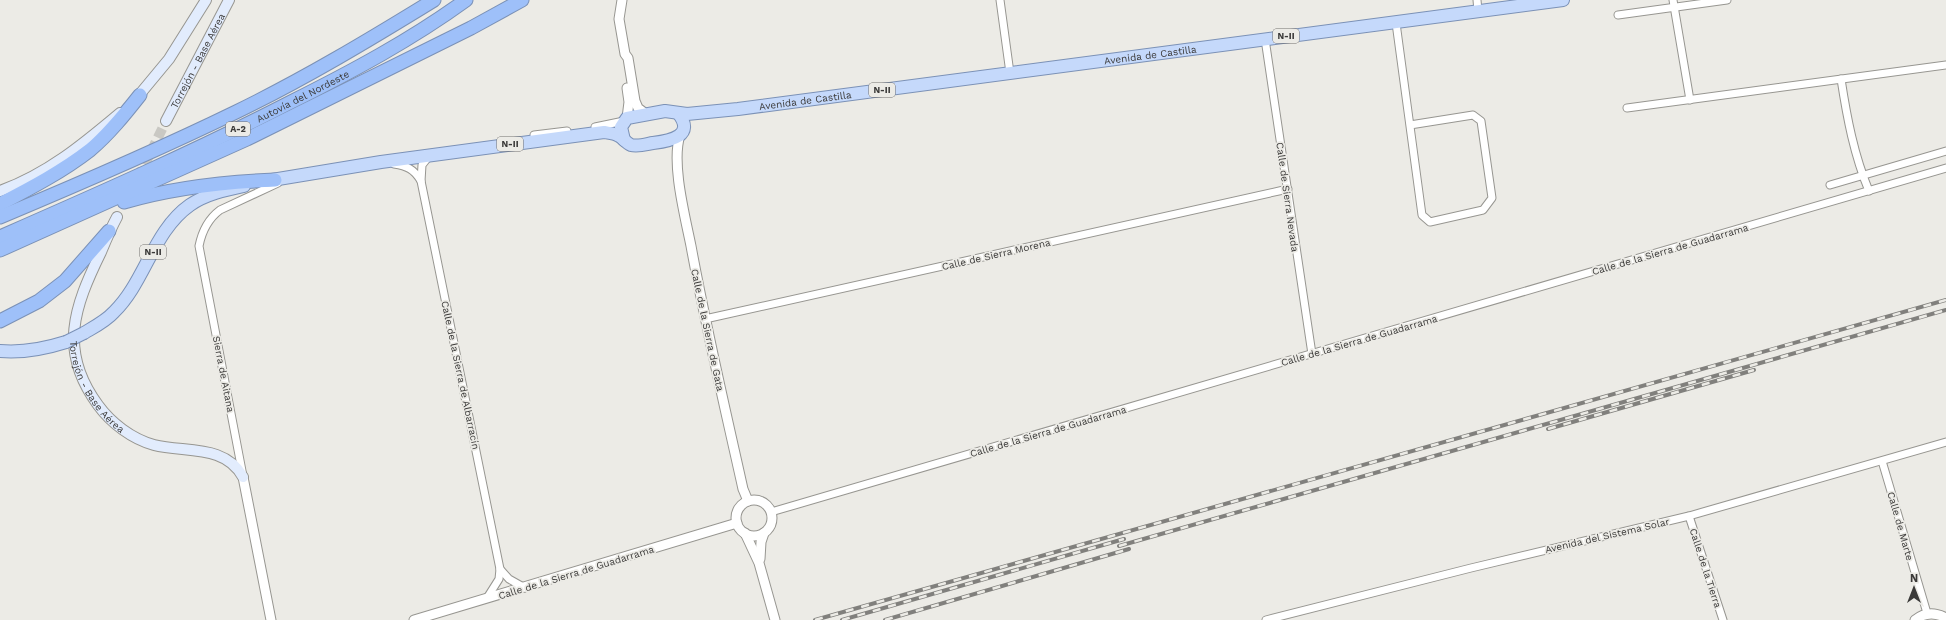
<svg xmlns="http://www.w3.org/2000/svg" width="1946" height="620" font-family="'Work Sans',sans-serif">
	<style>
		.lines { fill: none; stroke-linecap: round; stroke-linejoin: round }
		.secondary-tunnel { stroke: #c9c8c3; stroke-width: 10; stroke-dasharray: 10 5; stroke-linecap: butt }
		.minor-casing { stroke: #979691; stroke-width: 9 }
		.tertiary-casing { stroke: #979691; stroke-width: 11 }
		.secondary-casing { stroke: #979691; stroke-width: 12 }
		.primary-casing { stroke: #7b91b6; stroke-width: 14 }
		.motorway-casing { stroke: #7b91b6; stroke-width: 15 }
		.minor { stroke: #fff; stroke-width: 7 }
		.tertiary { stroke: #fff; stroke-width: 9 }
		.secondary { stroke: #e2ecfd; stroke-width: 10 }
		.primary { stroke: #c5d9fb; stroke-width: 12 }
		.motorway { stroke: #9ec0f9; stroke-width: 13 }
		.rail-casing { stroke: #81807d; stroke-width: 4 }
		.rail { stroke: #ecebe6; stroke-width: 2.5; stroke-dasharray: 8; stroke-linecap: butt }
		.primary-bridge-casing { stroke: #7b91b6; stroke-width: 14; stroke-linecap: butt }
		.primary-bridge { stroke: #c5d9fb; stroke-width: 12 }
		.labels { text-anchor: middle; stroke-width: 3.5; stroke-linejoin: round; paint-order: stroke }
		.shield { fill: #ecebe6; stroke: #706f6d; stroke-width: 1 }
		.shield-label { font-size: 9px; font-weight: bold; fill: #3b3a39 }
		.street-label { font-size: 10px; fill: #3b3a39; stroke: #ecebe6 }
	</style>
	<rect width="100%" height="100%" fill="#ecebe6"/>
	<g class="lines">
		<path class="secondary-tunnel" d="M138,178L166,121"/>
		<defs>
			<g id="minor">
				<path d="M1000,0L1010,73"/>
				<path d="M1477,0L1478,11"/>
				<path d="M1673,0L1690,100"/>
				<path d="M1618,15L1727,0"/>
				<path d="M1396,23L1422,215L1430,222L1483,210L1492,198L1481,121L1473,115L1410,125"/>
				<path d="M1265,39L1312,354"/>
				<path d="M1841,79C1847,118 1854,155 1869,191"/>
				<path d="M1627,108L1946,65"/>
				<path d="M595,127L624,121"/>
				<path d="M534,135L567,131"/>
				<path d="M430,155L422,165L421,181L500,569L499,579L487,598"/>
				<path d="M394,164C407,166 414,169 421,181"/>
				<path d="M1830,185L1946,151"/>
				<path d="M705,319L1288,189"/>
				<path d="M1882,461L1927,613"/>
				<path d="M243,476L199,246C202,231 208,219 220,210L278,183"/>
				<path d="M771,512L1946,168"/>
				<path d="M1689,516L1723,620"/>
				<path d="M500,569L509,579L525,588"/>
				<path d="M1266,620L1471,568L1689,516L1946,442"/>
			</g>
			<g id="tertiary">
				<path d="M622,0L619,19L625,54L628,58L635,101L638,108L646,114"/>
				<path d="M627,118L629,102L627,88"/>
				<path d="M680,135C671,163 685,216 691,246C706,328 725,408 743,489L748,501"/>
				<path d="M243,477L271,620"/>
				<circle cx="754" cy="518" r="18"/>
				<path d="M745,533L759,563L775,620"/>
				<path d="M760,559L761,542L764,533"/>
				<path d="M414,620L737,523"/>
				<path d="M1915,620C1925,612 1935,612 1946,618"/>
			</g>
			<g id="secondary">
				<path d="M135,100L169,59L206,0"/>
				<path id="s1" d="M166,121L229,0"/>
				<path d="M0,191C47,174 82,145 120,113"/>
				<path id="s2" d="M117,217C111,228 106,240 101,252C74,307 58,351 98,405C111,423 132,439 154,445C185,453 225,444 243,477"/>
			</g>
			<g id="primary">
				<path id="s3" d="M624,140L621,127L627,118L665,111L687,114L738,109L1563,0"/>
				<path d="M266,181L381,162L604,132C609,133 614,133 619,136C623,138 626,143 631,145C638,147 647,144 653,143C670,141 696,136 678,113"/>
				<path d="M84,333C94,327 106,321 114,312C145,282 153,231 190,205C206,194 225,190 244,186"/>
				<path d="M0,351C23,353 44,349 66,342"/>
			</g>
			<g id="motorway">
				<path d="M124,202C172,188 225,182 275,180"/>
				<path d="M0,204C31,188 63,171 90,150C109,134 125,114 140,95"/>
				<path d="M0,217C79,184 158,150 236,112C304,79 369,40 434,0"/>
				<path id="s4" d="M0,237C98,194 196,151 291,102C351,72 411,40 466,0"/>
				<path d="M0,250L247,139L471,28L522,0"/>
				<path d="M0,321L39,301L65,281L109,231"/>
			</g>
		</defs>
		<use href="#minor" class="minor-casing"/>
		<use href="#tertiary" class="tertiary-casing"/>
		<use href="#secondary" class="secondary-casing"/>
		<use href="#primary" class="primary-casing"/>
		<use href="#motorway" class="motorway-casing"/>
		<use href="#minor" class="minor"/>
		<use href="#tertiary" class="tertiary"/>
		<use href="#secondary" class="secondary"/>
		<use href="#primary" class="primary"/>
		<use href="#motorway" class="motorway"/>
		<defs>
			<g id="rail">
				<path d="M1548,429L1754,370"/>
				<path d="M1119,546L1946,310"/>
				<path d="M815,620L1946,300"/>
				<path d="M842,620L1124,539"/>
				<path d="M885,620L1129,549"/>
			</g>
		</defs>
		<use href="#rail" class="rail-casing"/>
		<use href="#rail" class="rail"/>
		<defs>
			<path id="primary-bridge" d="M66,342L84,333"/>
		</defs>
		<use href="#primary-bridge" class="primary-bridge-casing"/>
		<use href="#primary-bridge" class="primary-bridge"/>
	</g>
	<g class="labels">
		<g class="shield">
			<rect x="1273" y="29" width="26" height="14" rx="3"/>
			<rect x="869" y="83" width="26" height="14" rx="3"/>
			<rect x="226" y="122" width="24" height="14" rx="3"/>
			<rect x="497" y="137" width="26" height="14" rx="3"/>
			<rect x="140" y="245" width="26" height="14" rx="3"/>
		</g>
		<g class="shield-label">
			<text x="1286" y="39">N-II</text>
			<text x="882" y="93">N-II</text>
			<text x="238" y="132">A-2</text>
			<text x="510" y="147">N-II</text>
			<text x="153" y="255">N-II</text>
		</g>
		<g class="street-label">
			<text dy="4" stroke="none"><textPath href="#s3" startOffset="552">Avenida de Castilla</textPath></text>
			<text dy="4" stroke="none"><textPath href="#s1" startOffset="68">Torrejón - Base Aérea</textPath></text>
			<text dy="4" stroke="none"><textPath href="#s4" startOffset="334">Autovía del Nordeste</textPath></text>
			<text dy="4" stroke="none"><textPath href="#s3" startOffset="204">Avenida de Castilla</textPath></text>
			<text transform="translate(1288 197) rotate(82)" y="4">Calle de Sierra Nevada</text>
			<text transform="translate(1670 249) rotate(-16)" y="4">Calle de la Sierra de Guadarrama</text>
			<text transform="translate(996 254) rotate(-13)" y="4">Calle de Sierra Morena</text>
			<text transform="translate(708 330) rotate(78)" y="4">Calle de la Sierra de Gata</text>
			<text transform="translate(1359 340) rotate(-16)" y="4">Calle de la Sierra de Guadarrama</text>
			<text transform="translate(224 374) rotate(79)" y="4">Sierra de Aitana</text>
			<text transform="translate(461 375) rotate(78)" y="4">Calle de la Sierra de Albarracín</text>
			<text dy="4" stroke="none"><textPath href="#s2" startOffset="185">Torrejón - Base Aérea</textPath></text>
			<text transform="translate(1048 431) rotate(-16)" y="4">Calle de la Sierra de Guadarrama</text>
			<text transform="translate(1901 526) rotate(74)" y="4">Calle de Marte</text>
			<text transform="translate(1607 535) rotate(-13)" y="4">Avenida del Sistema Solar</text>
			<text transform="translate(1706 568) rotate(72)" y="4">Calle de la Tierra</text>
			<text transform="translate(576 572) rotate(-17)" y="4">Calle de la Sierra de Guadarrama</text>
		</g>
	</g>
	<g transform="translate(1914 588)" stroke="#ecebe6" stroke-width="3" paint-order="stroke">
	<path d="M0-3L7 15L0 10L-7 15Z" fill="#3b3a39"/>
	<text y="-6" font-size="11" font-weight="bold" text-anchor="middle" fill="#3b3a39">N</text>
	</g>
</svg>
